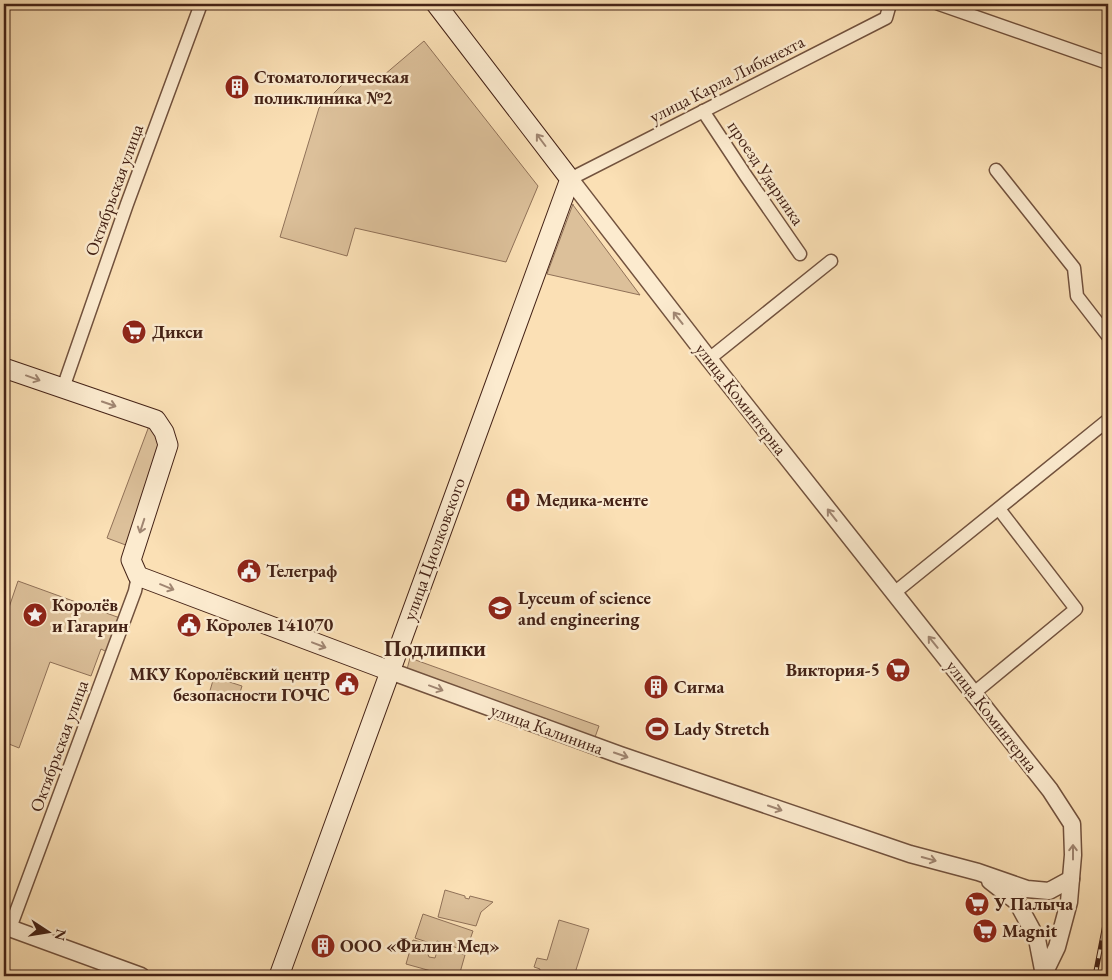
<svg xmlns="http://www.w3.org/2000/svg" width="1112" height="980" font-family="'EB Garamond',serif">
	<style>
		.green { fill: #dcc09a; stroke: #907158 }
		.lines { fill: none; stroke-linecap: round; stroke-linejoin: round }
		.minor-casing { stroke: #72523e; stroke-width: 15 }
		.tertiary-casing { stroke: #72523e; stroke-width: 19 }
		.secondary-casing { stroke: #442216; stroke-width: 21 }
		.minor { stroke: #fcebcf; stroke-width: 12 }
		.tertiary { stroke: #fcebcf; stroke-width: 16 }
		.secondary { stroke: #fcebcf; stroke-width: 19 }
		.rail-casing { stroke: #442216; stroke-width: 5 }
		.rail { stroke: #fcebcf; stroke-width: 3; stroke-dasharray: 9; stroke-linecap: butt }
		.oneway { stroke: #a08672 }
		.labels { text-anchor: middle; stroke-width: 5; stroke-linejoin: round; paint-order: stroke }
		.poi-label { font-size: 18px; font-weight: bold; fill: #442216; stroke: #fcebcf; text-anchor: start }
		.street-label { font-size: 18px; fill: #442216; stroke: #fcebcf }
		.district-label { font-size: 22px; font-weight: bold; fill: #442216; stroke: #fcebcf }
	</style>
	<rect width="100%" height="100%" fill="#fbe0b5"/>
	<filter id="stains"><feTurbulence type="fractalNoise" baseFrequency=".004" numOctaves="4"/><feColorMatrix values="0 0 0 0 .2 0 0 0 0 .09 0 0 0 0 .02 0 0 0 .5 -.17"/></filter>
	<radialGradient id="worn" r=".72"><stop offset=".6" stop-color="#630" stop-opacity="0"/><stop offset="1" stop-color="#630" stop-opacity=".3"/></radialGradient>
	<g class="green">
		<path d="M424,41L538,186L506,262L355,228L347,256L280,237L319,108L350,77L384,75Z"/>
		<path d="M573,204V205L640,295L547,274Z"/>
		<path d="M149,426L162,438L131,547L107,538Z"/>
		<path d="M18,581L120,618L107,652L101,649L91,676L50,662L19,748L4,742V622Z"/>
		<path d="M410,658L599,726L594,740L406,673Z"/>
		<path d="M214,677L242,686L237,702L209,694Z"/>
		<path d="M445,890L465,896V898L469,899L470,896L493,902L481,912L476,926L438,917Z"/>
		<path d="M423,914L473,931L466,951L437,941L436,945L415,938Z"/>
		<path d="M559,920L589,929L575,973L568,971L567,976H538L540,969L534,967L537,958L547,960Z"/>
		<path d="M413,940L429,944L427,952L429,957L435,958L438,948L465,955L459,976H449L406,964Z"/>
	</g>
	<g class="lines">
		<defs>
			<g id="minor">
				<path d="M939,4L1108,63"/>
				<path d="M703,111L746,176L800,254"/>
				<path d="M996,170L1074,268L1077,296L1108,336"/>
				<path d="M570,179L886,18L890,4"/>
				<path d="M709,359L831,261"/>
				<path d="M63,388L127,204L201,4"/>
				<path d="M894,593L1108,420"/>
				<path d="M974,693L1076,609L999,509"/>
				<path d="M10,928L135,591L138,576"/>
			</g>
			<g id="tertiary">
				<path d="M570,179L709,359L1050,790L1072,824L1073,855L1069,902L1057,947L1043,976"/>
				<path d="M390,671L620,755L910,854L978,872L1027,889L1049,891L1071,879"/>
				<path d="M990,881L1017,902L1037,939L1044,975"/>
				<path d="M4,926L141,976"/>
			</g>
			<g id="secondary">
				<path d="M4,368L156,420L164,432L168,445L131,560L138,576L390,671"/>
				<path d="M279,976L570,179L436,4"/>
			</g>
		</defs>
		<use href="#minor" class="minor-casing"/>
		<use href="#tertiary" class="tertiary-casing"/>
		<use href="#secondary" class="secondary-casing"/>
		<use href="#minor" class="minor"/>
		<use href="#tertiary" class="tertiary"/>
		<use href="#secondary" class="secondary"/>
		<defs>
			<path id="rail" d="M1095,976L1108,909"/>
		</defs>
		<use href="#rail" class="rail-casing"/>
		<use href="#rail" class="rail"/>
	</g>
	<defs><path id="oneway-shaft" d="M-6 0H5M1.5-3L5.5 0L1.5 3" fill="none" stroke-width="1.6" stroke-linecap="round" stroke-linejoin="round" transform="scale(1.25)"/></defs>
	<g class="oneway">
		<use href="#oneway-shaft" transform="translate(541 140) rotate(-127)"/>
		<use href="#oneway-shaft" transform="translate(678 318) rotate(-128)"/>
		<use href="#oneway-shaft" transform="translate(33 378) rotate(20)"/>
		<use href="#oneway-shaft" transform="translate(109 404) rotate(19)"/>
		<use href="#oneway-shaft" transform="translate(832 515) rotate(-128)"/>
		<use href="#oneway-shaft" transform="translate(142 526) rotate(108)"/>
		<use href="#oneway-shaft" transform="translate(167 587) rotate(22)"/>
		<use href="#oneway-shaft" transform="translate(933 642) rotate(-129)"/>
		<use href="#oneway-shaft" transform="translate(319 645) rotate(21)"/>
		<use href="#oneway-shaft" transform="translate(436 688) rotate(20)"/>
		<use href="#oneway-shaft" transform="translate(621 755) rotate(19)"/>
		<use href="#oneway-shaft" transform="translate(775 808) rotate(19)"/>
		<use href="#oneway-shaft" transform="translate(1073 852) rotate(-90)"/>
		<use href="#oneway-shaft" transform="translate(929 859) rotate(15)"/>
	</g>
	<defs>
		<symbol id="building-disc" viewBox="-11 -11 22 22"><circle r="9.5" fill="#8f2418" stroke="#fcebcf"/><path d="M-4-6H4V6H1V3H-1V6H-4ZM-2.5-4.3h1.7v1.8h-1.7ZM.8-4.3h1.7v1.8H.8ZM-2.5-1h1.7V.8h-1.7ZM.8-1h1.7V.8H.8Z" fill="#fff"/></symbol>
		<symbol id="supermarket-disc" viewBox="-11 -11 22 22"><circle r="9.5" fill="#8f2418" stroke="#fcebcf"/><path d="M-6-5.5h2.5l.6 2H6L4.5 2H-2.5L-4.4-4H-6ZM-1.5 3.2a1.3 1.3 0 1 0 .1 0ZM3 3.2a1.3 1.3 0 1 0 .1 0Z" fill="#fff"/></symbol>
		<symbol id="hospital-disc" viewBox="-11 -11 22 22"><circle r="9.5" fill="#8f2418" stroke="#fcebcf"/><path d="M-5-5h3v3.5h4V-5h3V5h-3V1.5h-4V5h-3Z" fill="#fff"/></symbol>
		<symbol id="civic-disc" viewBox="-11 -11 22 22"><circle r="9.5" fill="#8f2418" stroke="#fcebcf"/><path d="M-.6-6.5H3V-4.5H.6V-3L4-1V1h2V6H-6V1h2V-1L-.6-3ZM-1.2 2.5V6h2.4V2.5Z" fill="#fff"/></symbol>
		<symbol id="school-disc" viewBox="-11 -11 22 22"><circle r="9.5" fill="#8f2418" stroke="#fcebcf"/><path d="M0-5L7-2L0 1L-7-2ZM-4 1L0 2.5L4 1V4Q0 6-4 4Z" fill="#fff"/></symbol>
		<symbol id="sight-disc" viewBox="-11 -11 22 22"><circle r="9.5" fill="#8f2418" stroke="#fcebcf"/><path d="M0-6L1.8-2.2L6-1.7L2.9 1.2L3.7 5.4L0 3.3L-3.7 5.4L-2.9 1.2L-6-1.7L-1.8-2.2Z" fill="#fff"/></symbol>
		<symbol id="stadium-disc" viewBox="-11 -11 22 22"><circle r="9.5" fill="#8f2418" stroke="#fcebcf"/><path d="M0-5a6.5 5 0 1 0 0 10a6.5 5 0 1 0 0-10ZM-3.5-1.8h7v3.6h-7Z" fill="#fff"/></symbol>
	</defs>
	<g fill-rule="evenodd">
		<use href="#building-disc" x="223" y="73" width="28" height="28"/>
		<use href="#supermarket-disc" x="120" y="318" width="28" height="28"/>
		<use href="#hospital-disc" x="504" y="486" width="28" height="28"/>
		<use href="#civic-disc" x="235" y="557" width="28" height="28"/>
		<use href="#school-disc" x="486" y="594" width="28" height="28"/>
		<use href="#sight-disc" x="21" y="601" width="28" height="28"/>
		<use href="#civic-disc" x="175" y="611" width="28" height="28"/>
		<use href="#supermarket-disc" x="884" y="656" width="28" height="28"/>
		<use href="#civic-disc" x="333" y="670" width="28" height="28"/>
		<use href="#building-disc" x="642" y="673" width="28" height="28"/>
		<use href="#stadium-disc" x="643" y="715" width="28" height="28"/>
		<use href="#supermarket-disc" x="963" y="890" width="28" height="28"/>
		<use href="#supermarket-disc" x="971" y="917" width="28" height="28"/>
		<use href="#building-disc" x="309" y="932" width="28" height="28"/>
	</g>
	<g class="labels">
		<g class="poi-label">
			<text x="254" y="83">Стоматологическая<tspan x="254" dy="21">поликлиника №2</tspan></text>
			<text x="152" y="338">Дикси</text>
			<text x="536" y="506">Медика-менте</text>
			<text x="266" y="577">Телеграф</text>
			<text x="518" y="604">Lyceum of science<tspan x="518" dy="21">and engineering</tspan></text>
			<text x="52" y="611">Королёв<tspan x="52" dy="21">и Гагарин</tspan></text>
			<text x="206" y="631">Королев 141070</text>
			<text x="880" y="676" text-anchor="end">Виктория-5</text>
			<text x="330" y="680" text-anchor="end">МКУ Королёвский центр<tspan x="330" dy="21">безопасности ГОЧС</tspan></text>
			<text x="674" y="693">Сигма</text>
			<text x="674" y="735">Lady Stretch</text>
			<text x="994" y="910">У Палыча</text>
			<text x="1002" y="937">Magnit</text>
			<text x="340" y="952">ООО «Филин Мед»</text>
		</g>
		<g class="street-label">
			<text transform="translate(727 79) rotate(-27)" y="6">улица Карла Либкнехта</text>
			<text transform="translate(766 173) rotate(56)" y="6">проезд Ударника</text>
			<text transform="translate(114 190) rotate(-70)" y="6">Октябрьская улица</text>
			<text transform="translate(741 399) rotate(52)" y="6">улица Коминтерна</text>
			<text transform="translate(434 549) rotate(-70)" y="6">улица Циолковского</text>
			<text transform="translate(992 716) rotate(52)" y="6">улица Коминтерна</text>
			<text transform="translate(547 729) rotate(20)" y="6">улица Калинина</text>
			<text transform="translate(59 746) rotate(-70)" y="6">Октябрьская улица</text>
		</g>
		<g class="district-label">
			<text x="435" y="656">Подлипки</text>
		</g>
	</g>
	<rect width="1112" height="980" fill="none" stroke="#fbe0b5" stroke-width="20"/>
	<rect x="5" y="5" width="1102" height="970" fill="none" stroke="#442216" stroke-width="2.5"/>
	<rect x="10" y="10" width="1092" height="960" fill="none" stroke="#442216"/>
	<g transform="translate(48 932) rotate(102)" stroke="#fcebcf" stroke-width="4" paint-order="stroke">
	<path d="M0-4L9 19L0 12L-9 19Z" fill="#442216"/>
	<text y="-8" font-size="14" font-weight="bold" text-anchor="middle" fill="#442216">N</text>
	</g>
	<rect width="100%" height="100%" filter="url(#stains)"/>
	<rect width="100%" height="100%" fill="url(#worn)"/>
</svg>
